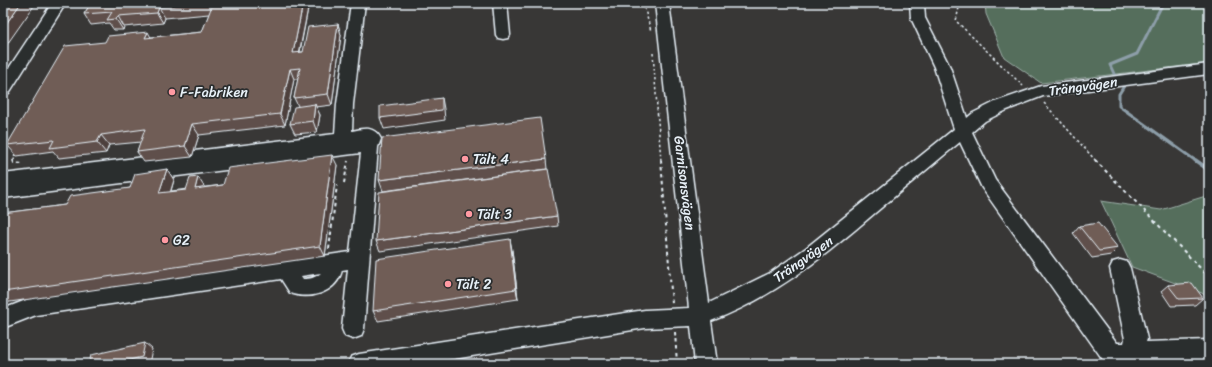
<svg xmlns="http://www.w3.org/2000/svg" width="1212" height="367" font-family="Sriracha,sans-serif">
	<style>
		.green { fill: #556e5b; stroke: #9eb0aa }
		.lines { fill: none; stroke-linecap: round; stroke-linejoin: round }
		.stream-far1 { stroke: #8d9ea9; stroke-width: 3 }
		.stream { stroke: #8d9ea9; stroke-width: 4 }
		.minor-casing { stroke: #e8f1f8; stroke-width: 3 }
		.path-far1 { stroke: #e8f1f8; stroke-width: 1.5; stroke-dasharray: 2.5 2.5; stroke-linecap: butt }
		.path { stroke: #e8f1f8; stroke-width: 2; stroke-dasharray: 3.5 3.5; stroke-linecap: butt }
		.minor { fill: #2a2d2e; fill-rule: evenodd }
		.wall { fill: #5f504b; stroke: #e8f1f8 }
		.shaded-wall { fill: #4e413d; stroke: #e8f1f8 }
		.building { fill: #6f5d57; stroke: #e8f1f8 }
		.poi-dot { fill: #ff9aa2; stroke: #2a2d2e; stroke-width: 1.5 }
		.labels { text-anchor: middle; stroke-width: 3.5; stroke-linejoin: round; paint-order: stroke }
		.street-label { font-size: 14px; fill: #e8f1f8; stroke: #2a2d2e }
		.poi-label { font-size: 14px; fill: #e8f1f8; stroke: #2a2d2e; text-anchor: start }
	</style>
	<rect width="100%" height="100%" fill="#383736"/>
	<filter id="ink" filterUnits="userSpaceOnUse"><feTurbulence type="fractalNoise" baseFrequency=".025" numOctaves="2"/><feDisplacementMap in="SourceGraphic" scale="8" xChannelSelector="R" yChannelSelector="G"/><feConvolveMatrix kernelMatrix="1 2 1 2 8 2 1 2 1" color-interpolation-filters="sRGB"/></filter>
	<g filter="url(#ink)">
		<g class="green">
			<path d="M985,3H1209V63L1041,83L1004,57L986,14Z"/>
			<path d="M1209,195V299L1202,293L1132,267L1101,201L1161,210Z"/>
		</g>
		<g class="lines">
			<path class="stream-far1" d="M1163,3L1137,54L1110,65L1115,76L1124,86L1119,94V106L1196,161"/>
			<path class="stream" d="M1195,160L1209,170"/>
			<defs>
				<g id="minor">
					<path d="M52,3H66L9,93L3,94V77Z"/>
					<path d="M351,3H365L353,104L352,131C365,128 374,126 381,139L378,147L364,329L361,336L353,339L345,336L342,329L348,269L342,270C337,293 310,300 290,293L281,279L36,315L3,328V309L34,297L350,252L361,153L3,198V174L335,134L337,104ZM321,273C315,278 310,279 303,279L301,276Z"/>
					<path d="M493,3H507L510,35L508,38L503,39L498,38L496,35Z"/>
					<path d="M655,3H669L709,303L770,273L806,248L954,129L934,67L911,18L910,3H924L925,18L950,67L967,118L973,113L995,102L1041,86L1209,64V74L1043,96L1007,110L985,121L972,132L995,180L1117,343H1124L1125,339L1110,268L1113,262L1120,260L1127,262L1130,268L1147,339L1146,342L1209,340V360L1106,364L982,188L960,142C929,167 899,193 869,218C820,260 772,298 711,321L717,364H695L691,326L645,328L423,364H348L351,357L359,354L645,310L689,308Z"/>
				</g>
			</defs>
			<use href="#minor" class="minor-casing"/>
			<g class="path-far1">
				<path d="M643,3L651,31"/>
				<path d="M960,3L956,21L1023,86"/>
				<path d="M653,53L661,161"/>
				<path d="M1044,103L1096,161"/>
				<path d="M14,161L15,151"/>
			</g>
			<g class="path">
				<path d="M13,160L14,163L23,164"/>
				<path d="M661,160L672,304"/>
				<path d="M1095,160L1209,277"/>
				<path d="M344,183L348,161"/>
				<path d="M329,249L337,185"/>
				<path d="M675,332L677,364"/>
			</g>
			<use href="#minor" class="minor"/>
		</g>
		<g class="wall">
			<path d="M91,3H309L300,52H303L338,24L341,35L332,105L316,107L320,115L317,132L295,134L290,124L298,106L294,98L298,79H294L285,125L199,135L192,157L144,162L137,152L141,142L109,145L106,153L59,158L53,151L17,156L7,145L151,37L202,32L209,14L165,18L163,23L124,27L123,30H114L109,23L91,25L84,14Z"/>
			<path d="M546,159L547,169L383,191L379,180Z"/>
			<path d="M337,165L325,256L3,303V213L65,205L130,188L167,169L174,180L171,191L223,185Z"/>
			<path d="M557,216L558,226L380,251L376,241Z"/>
			<path d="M1079,226L1118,248L1111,255L1092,258L1073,233Z"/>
			<path d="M512,250L518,299L378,321L373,311Z"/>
			<path d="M1168,285L1203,298L1195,305L1171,306L1161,291Z"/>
		</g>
		<g class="shaded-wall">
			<path d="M21,3H36L3,50V28Z"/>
			<path d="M303,3H309L297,64L293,53Z"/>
			<path d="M159,7L165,18L163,23L157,13Z"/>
			<path d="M118,16L124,27L123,30L116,19Z"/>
			<path d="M338,24L341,35L332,105L328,94Z"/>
			<path d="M148,32L154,43L145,38Z"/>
			<path d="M290,69L294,79L285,125L280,114Z"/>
			<path d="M442,98L444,109L445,120L384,129L380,118Z"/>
			<path d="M315,104L320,115L317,132L313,121Z"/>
			<path d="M192,124L199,135L192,157L185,146Z"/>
			<path d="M101,135L109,145L106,153L97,142Z"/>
			<path d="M332,155L337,165L325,256L320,246Z"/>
			<path d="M167,169L174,180L167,203L159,193Z"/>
			<path d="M198,177L205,188L195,189Z"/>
			<path d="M510,239L512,250L518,299L516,289Z"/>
			<path d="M145,343L152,349L149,364H113Z"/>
		</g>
		<g class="building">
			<path d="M3,3H21L3,28Z"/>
			<path d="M91,3H206L159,7L157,13L118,16L116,19L107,20L112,12L84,14Z"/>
			<path d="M213,3H303L293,53L303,52L308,27L338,24L328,94L294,98L300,68L290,69L280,114L192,124L185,146L137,152L145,129L101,135L97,142L50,148L54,140L7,145L65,46L105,42L108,36L148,32L145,38L202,32Z"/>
			<path d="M442,98V110L380,118V106Z"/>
			<path d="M315,104L313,121L290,124L294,107Z"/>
			<path d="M540,118L546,159L379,180L382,138Z"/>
			<path d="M332,155L320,246L3,292V213L65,205L70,196L130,188L135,174L167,169L159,193L186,190L190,178L198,177L195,189L223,185L228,168Z"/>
			<path d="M548,169L557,216L376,241L379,192Z"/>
			<path d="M1098,223L1118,248L1099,251L1079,226Z"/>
			<path d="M510,239L516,289L373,311L376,259Z"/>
			<path d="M1192,283L1203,298L1179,299L1168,285Z"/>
			<path d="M145,343L142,357L113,364H89L91,355Z"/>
		</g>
	</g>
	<g class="poi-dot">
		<circle cx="172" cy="92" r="4"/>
		<circle cx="465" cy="159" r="4"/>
		<circle cx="469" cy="214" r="4"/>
		<circle cx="165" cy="240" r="4"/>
		<circle cx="448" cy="284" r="4"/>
	</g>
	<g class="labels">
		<g class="street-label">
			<text transform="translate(1083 86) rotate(-8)" y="5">Trängvägen</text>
			<text transform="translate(685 183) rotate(83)" y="5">Garnisonsvägen</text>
			<text transform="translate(803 259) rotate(-35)" y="5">Trängvägen</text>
		</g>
		<g class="poi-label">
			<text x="180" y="97">F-Fabriken</text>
			<text x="473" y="164">Tält 4</text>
			<text x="477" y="219">Tält 3</text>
			<text x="173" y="245">G2</text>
			<text x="456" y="289">Tält 2</text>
		</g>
	</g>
	<rect width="1212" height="367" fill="none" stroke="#2a2d2e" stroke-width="16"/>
	<rect x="8" y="8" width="1196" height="351" fill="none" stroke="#e8f1f8" stroke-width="1.5" filter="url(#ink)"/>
</svg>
